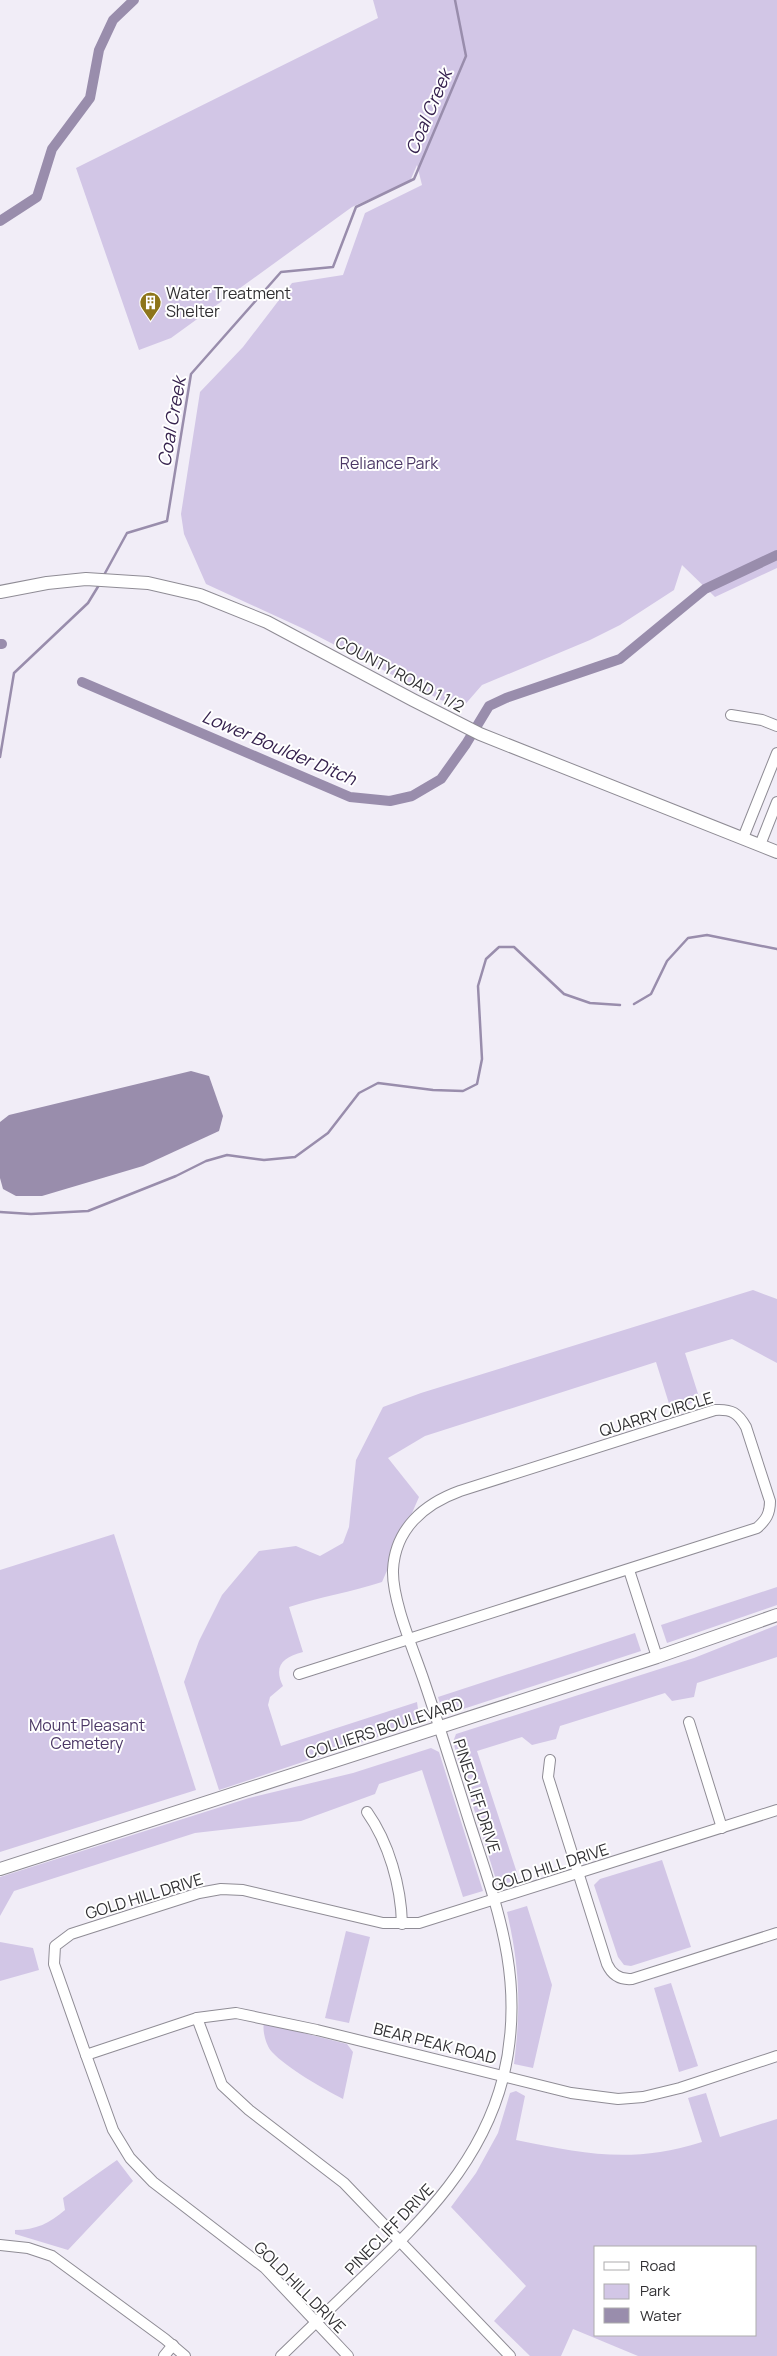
<svg xmlns="http://www.w3.org/2000/svg" width="777" height="2356" font-family="Manrope,sans-serif">
	<style>
		.green { fill: #d2c6e6; fill-rule: evenodd }
		.water { fill: #998dac }
		.lines { fill: none; stroke-linecap: round; stroke-linejoin: round }
		.stream { stroke: #998dac; stroke-width: 2.5 }
		.canal { stroke: #998dac; stroke-width: 10 }
		.minor-casing { stroke: #8f8c95; stroke-width: 12 }
		.tertiary-casing { stroke: #8f8c95; stroke-width: 14 }
		.minor { stroke: #fff; stroke-width: 10 }
		.tertiary { stroke: #fff; stroke-width: 12 }
		.labels { text-anchor: middle; stroke-width: 4; stroke-linejoin: round; paint-order: stroke }
		.poi-label { font-size: 16px; fill: #313033; stroke: #fff; text-anchor: start }
		.park-label { font-size: 16px; fill: #4c3866; stroke: #fff }
		.street-label { font-size: 16px; fill: #313033; stroke: #fff }
		.water-label { font-size: 18px; font-style: italic; fill: #36224e; stroke: #fff }
	</style>
	<rect width="100%" height="100%" fill="#f1edf7"/>
	<g class="green">
		<path d="M373,0H777V568L715,597L682,565L674,590L620,625L590,640L482,685L462,708L441,700L304,629L206,584L184,534L181,514L200,392L243,347L292,283L343,275L365,213L422,185L417,165L410,181L352,207L171,338L139,350L76,168L378,18Z"/>
		<path d="M753,1290L777,1299V1363L732,1339L685,1353L700,1400L671,1410L656,1362L425,1436L388,1458L419,1497L382,1582C351,1592 320,1597 289,1607L303,1652C283,1657 273,1666 283,1686L270,1697L268,1705L281,1746L417,1702L420,1723L219,1790L184,1682L199,1641L222,1595L259,1551L296,1546L320,1556L343,1543L349,1527L356,1460L383,1407L421,1393Z"/>
		<path d="M114,1534L196,1790L0,1852V1570Z"/>
		<path d="M777,1587V1605L667,1643L661,1625Z"/>
		<path d="M777,1625V1657L697,1683L694,1697L672,1701L665,1693L560,1726L556,1739L532,1745L522,1737L477,1751L519,1879L498,1886L453,1742L456,1734L694,1658Z"/>
		<path d="M635,1633L641,1651L457,1711L442,1710L438,1697Z"/>
		<path d="M431,1748L439,1752L483,1891L463,1897L422,1770L379,1784L375,1794L301,1821L195,1833L14,1891L0,1916V1877L249,1798L353,1773Z"/>
		<path d="M662,1860L691,1947L631,1966L624,1965L618,1957L594,1885L600,1879Z"/>
		<path d="M527,1906L552,1985L533,2068L514,2064C521,2008 520,1968 507,1912Z"/>
		<path d="M346,1931L370,1937L349,2023L325,2018Z"/>
		<path d="M0,1942L33,1948L39,1970L0,1981Z"/>
		<path d="M671,1983L698,2066L679,2072L654,1988Z"/>
		<path d="M264,2023L347,2044L353,2052L343,2099C322,2088 287,2068 272,2052C266,2046 262,2030 264,2023Z"/>
		<path d="M516,2091L525,2096L516,2140C586,2154 631,2164 702,2142L688,2098L706,2093L720,2137L777,2119V2356H638L573,2329L561,2356H530L494,2321L526,2286L451,2207L476,2173L498,2133L510,2093ZM756,2247V2335H596V2247Z"/>
		<path d="M117,2160L133,2181L68,2250L15,2234V2230C36,2230 50,2223 65,2210L63,2198Z"/>
	</g>
	<path class="water" d="M191,1071L209,1076L223,1116L219,1131L143,1166L42,1196H16L3,1189L0,1178V1122L9,1115Z"/>
	<g class="lines">
		<g class="stream">
			<path d="M104,575L127,533L167,521L191,374L281,272L333,267L356,207L414,179L466,56L455,0"/>
			<path d="M0,757L14,673L88,603L99,585"/>
			<path d="M634,1004L651,994L667,961L688,938L707,935L777,949"/>
			<path d="M0,1212L31,1214L88,1211L176,1176L206,1161L227,1155L264,1160L295,1157L328,1133L359,1093L378,1083L433,1090L463,1091L477,1084L482,1059L478,986L486,959L499,947H514L564,994L590,1003L620,1005"/>
		</g>
		<g class="canal">
			<path d="M0,221L37,197L52,149L90,98L99,50L113,20L134,0"/>
			<path d="M0,644H2"/>
			<path d="M82,682L350,797L390,801L412,796L441,779L466,744L489,706L506,698L620,659L705,589L777,555"/>
		</g>
		<defs>
			<g id="minor">
				<path d="M731,715L762,720L777,726"/>
				<path d="M743,838L777,753"/>
				<path d="M760,845L777,802"/>
				<path d="M629,1570L657,1657"/>
				<path d="M689,1722L722,1828"/>
				<path d="M550,1760L548,1777L607,1964C612,1975 620,1980 632,1979L777,1933"/>
				<path d="M367,1812C389,1843 401,1886 402,1924"/>
				<path d="M197,2018L222,2085L249,2110L344,2183L510,2356"/>
				<path d="M86,2055L197,2018L236,2013L317,2030L571,2093L618,2099L643,2097L680,2088L777,2056"/>
				<path d="M0,2245L28,2248L52,2256L165,2339L185,2356"/>
				<path d="M164,2356L173,2345"/>
				<path d="M281,2356C309,2329 336,2303 364,2276C424,2219 482,2161 503,2078C526,1984 499,1912 470,1824C455,1776 440,1728 424,1681C414,1651 392,1601 393,1570C395,1529 424,1504 460,1491L715,1410C732,1409 738,1413 746,1427L770,1501C770,1514 766,1520 757,1528L299,1674"/>
				<path d="M348,2356L265,2268L153,2182L130,2158L113,2130L86,2055L54,1964L55,1946L71,1934L199,1893L221,1889L243,1890L383,1923H419L777,1810"/>
			</g>
			<g id="tertiary">
				<path d="M0,592L47,583L86,579L148,583L200,595L267,622L413,700L480,734L777,852"/>
				<path d="M0,1869L657,1657L777,1615"/>
			</g>
		</defs>
		<use href="#minor" class="minor-casing"/>
		<use href="#tertiary" class="tertiary-casing"/>
		<use href="#minor" class="minor"/>
		<use href="#tertiary" class="tertiary"/>
	</g>
	<defs>
		<symbol id="building-pin" viewBox="-11 -11 22 30"><path d="M0 17L-7.5 6A9.5 9.5 0 1 1 7.5 6Z" fill="#8d751a" stroke="#fff"/><path d="M-4-6H4V6H1V3H-1V6H-4ZM-2.5-4.3h1.7v1.8h-1.7ZM.8-4.3h1.7v1.8H.8ZM-2.5-1h1.7V.8h-1.7ZM.8-1h1.7V.8H.8Z" fill="#fff"/></symbol>
	</defs>
	<g fill-rule="evenodd">
		<use href="#building-pin" x="138" y="290" width="25" height="34"/>
	</g>
	<g class="labels">
		<g class="poi-label">
			<text x="166" y="299">Water Treatment<tspan x="166" dy="18">Shelter</tspan></text>
		</g>
		<g class="park-label">
			<text x="389" y="469">Reliance Park</text>
			<text x="87" y="1731">Mount Pleasant<tspan x="87" dy="18">Cemetery</tspan></text>
		</g>
		<g class="street-label">
			<text transform="translate(400 674) rotate(28)" y="6">COUNTY ROAD 1 1/2</text>
			<text transform="translate(656 1414) rotate(-17)" y="6">QUARRY CIRCLE</text>
			<text transform="translate(384 1728) rotate(-18)" y="6">COLLIERS BOULEVARD</text>
			<text transform="translate(477 1796) rotate(72)" y="6">PINECLIFF DRIVE</text>
			<text transform="translate(550 1867) rotate(-18)" y="6">GOLD HILL DRIVE</text>
			<text transform="translate(144 1896) rotate(-17)" y="6">GOLD HILL DRIVE</text>
			<text transform="translate(435 2043) rotate(14)" y="6">BEAR PEAK ROAD</text>
			<text transform="translate(389 2229) rotate(-46)" y="6">PINECLIFF DRIVE</text>
			<text transform="translate(300 2287) rotate(45)" y="6">GOLD HILL DRIVE</text>
		</g>
		<g class="water-label">
			<text transform="translate(429 112) rotate(-67)" y="6">Coal Creek</text>
			<text transform="translate(172 422) rotate(-80)" y="6">Coal Creek</text>
			<text transform="translate(279 748) rotate(23)" y="6">Lower Boulder Ditch</text>
		</g>
	</g>
	<rect x="594" y="2246" width="162" height="90" fill="#ffffff" stroke="#adacad"/>
	<rect x="604" y="2262" width="25" height="8" fill="#ffffff" stroke="#adacad"/>
	<text x="640" y="2271" font-size="15" fill="#313033">Road</text>
	<rect x="604" y="2284" width="25" height="15" fill="#d2c6e6" stroke="#adacad"/>
	<text x="640" y="2296" font-size="15" fill="#313033">Park</text>
	<rect x="604" y="2308" width="25" height="15" fill="#998dac" stroke="#adacad"/>
	<text x="640" y="2321" font-size="15" fill="#313033">Water</text>
</svg>
